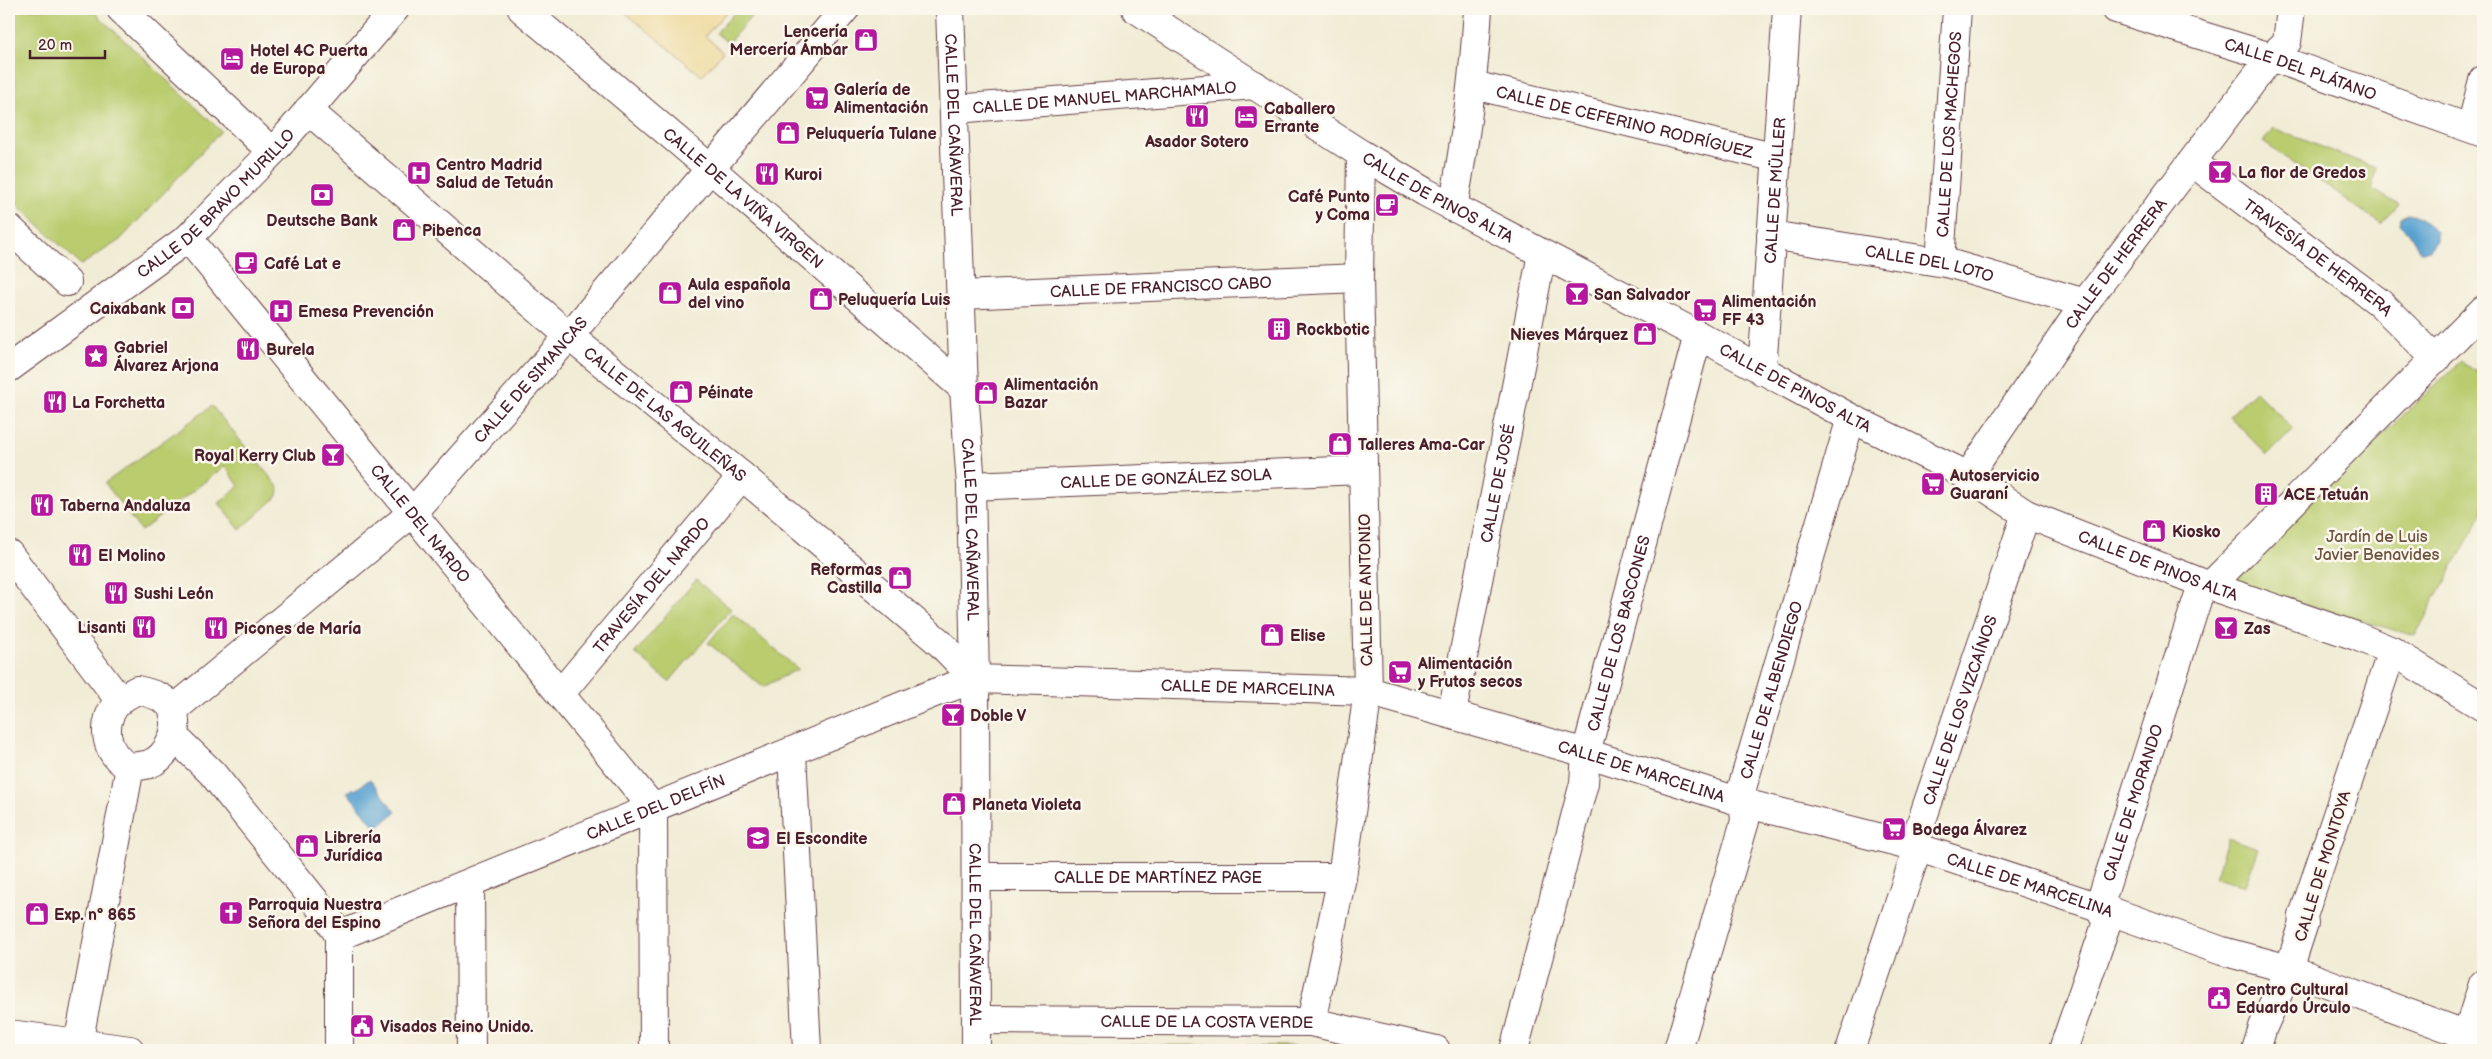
<svg xmlns="http://www.w3.org/2000/svg" width="2492" height="1059" font-family="'Balsamiq Sans',sans-serif">
	<style>
		.green { fill: #bacc6e; stroke: #82764c }
		.sand { fill: #eeda9e; stroke: #9c7c64 }
		.water { fill: #58a2d0; stroke: #51607e }
		.lines { fill: none; stroke-linecap: round; stroke-linejoin: round }
		.street-casing { stroke: #633e44; stroke-width: 30 }
		.secondary-casing { stroke: #633e44; stroke-width: 30 }
		.street { stroke: #fff; stroke-width: 28 }
		.secondary { stroke: #fff; stroke-width: 28 }
		.labels { text-anchor: middle; stroke-width: 5; stroke-linejoin: round; paint-order: stroke }
		.poi-label { font-size: 16px; font-weight: bold; fill: #4a1f2b; stroke: #fbf7ec; text-anchor: start }
		.street-label { font-size: 16px; fill: #4a1f2b; stroke: #fbf7ec }
		.park-label { font-size: 16px; fill: #6c533f; stroke: #fbf7ec }
	</style>
	<rect width="100%" height="100%" fill="#fbf7ec"/>
	<filter id="ink" filterUnits="userSpaceOnUse"><feTurbulence type="fractalNoise" baseFrequency=".02" numOctaves="2"/><feDisplacementMap in="SourceGraphic" scale="10" xChannelSelector="R" yChannelSelector="G"/><feConvolveMatrix kernelMatrix="1 2 1 2 8 2 1 2 1" color-interpolation-filters="sRGB"/></filter>
	<filter id="wash" filterUnits="userSpaceOnUse"><feTurbulence type="fractalNoise" baseFrequency=".0096" numOctaves="4" result="noise"/><feDisplacementMap in="SourceGraphic" scale="20" xChannelSelector="R" yChannelSelector="G"/><feGaussianBlur stdDeviation="1.12" result="paint"/><feColorMatrix in="noise" values="0 0 0 0 0 0 0 0 0 0 0 0 0 0 0 0 0 1.4 0 .05"/><feComposite in="paint" operator="in"/></filter>
	<g filter="url(#wash)">
		<rect width="100%" height="100%" fill="#f1ecd5"/>
		<g class="green">
			<path d="M9,9H91L221,131L120,240L81,265L9,197Z"/>
			<path d="M738,9H758L728,43L716,33Z"/>
			<path d="M2273,128L2376,168L2372,189L2399,205L2381,224L2263,142Z"/>
			<path d="M2461,361L2483,377V512L2415,636L2232,584L2229,578Z"/>
			<path d="M2255,391L2293,429L2267,455L2229,416Z"/>
			<path d="M212,406L279,488L278,496L240,530L219,503L239,486L225,466L141,531L105,483Z"/>
			<path d="M696,580L731,609L669,682L635,653Z"/>
			<path d="M733,614L798,669L763,687L708,643Z"/>
			<path d="M2228,838L2258,848L2245,886L2215,878Z"/>
			<path d="M1120,1045L1295,1046L1315,1050H1120Z"/>
			<path d="M1105,1046L1106,1050H1062V1047Z"/>
		</g>
		<path class="sand" d="M621,9H729L705,36L723,52L702,76Z"/>
		<g class="water">
			<path d="M2409,213C2417,215 2428,225 2436,231V242L2430,250L2420,251L2409,233L2400,224L2401,218Z"/>
			<path d="M370,779L396,812L376,828L347,792L353,788L355,790Z"/>
		</g>
	</g>
	<g filter="url(#ink)">
		<g class="lines">
			<defs>
				<g id="street">
					<path d="M121,9L272,152"/>
					<path id="s1" d="M522,9L711,169L964,389"/>
					<path id="s2" d="M950,9L964,389L971,486L975,679L976,1050"/>
					<path id="s3" d="M1136,9L1361,154L1425,192L1698,335L1851,418L1968,476L2026,514L2210,586L2356,636L2392,651L2483,707"/>
					<path id="s4" d="M2116,9L2271,57L2483,133"/>
					<path id="s5" d="M1473,85L1777,158"/>
					<path id="s6" d="M955,109L1255,85"/>
					<path id="s7" d="M308,110L569,336L742,476L940,643L975,679"/>
					<path d="M2471,128L2483,80"/>
					<path id="s8" d="M2192,162L2380,303L2436,359"/>
					<path d="M1453,208C1465,142 1474,76 1478,9"/>
					<path d="M9,228L67,282"/>
					<path id="s9" d="M1771,235L1951,264L2085,303"/>
					<path id="s10" d="M188,238L653,808L654,1050"/>
					<path id="s11" d="M1940,262L1957,9"/>
					<path id="s12" d="M961,295L1359,278"/>
					<path id="s13" d="M1762,371L1787,9"/>
					<path id="s14" d="M1968,476L2085,303L2271,57L2287,42L2291,9"/>
					<path id="s15" d="M971,486L1362,470"/>
					<path d="M9,554L120,701"/>
					<path d="M137,690C150,693 169,697 173,711C180,730 168,757 149,764C144,766 136,766 130,767C104,755 99,721 120,700C125,696 132,693 137,690Z"/>
					<path id="s16" d="M560,694L742,476"/>
					<path id="s17" d="M173,710L412,513L569,336L845,9"/>
					<path id="s18" d="M1452,713L1542,254"/>
					<path d="M173,738L181,743L212,773L328,917L339,936V1050"/>
					<path d="M792,753L807,1050"/>
					<path id="s19" d="M976,877H1342"/>
					<path d="M470,883L471,1050"/>
					<path id="s20" d="M339,936L934,693L975,679L1368,691L1586,753L1744,803L1913,846L2099,907L2222,951L2289,969L2483,1041"/>
					<path id="s21" d="M976,1020L1311,1022L1436,1050"/>
					<path d="M1311,1022L1342,877L1368,691L1359,278L1361,154"/>
					<path d="M77,1050L130,767"/>
					<path id="s22" d="M1514,1050L1584,783L1586,753L1698,335"/>
					<path id="s23" d="M1678,1050L1745,821L1742,788L1851,418"/>
					<path id="s24" d="M1850,1050L1914,859L1913,846L1919,829L2026,514"/>
					<path id="s25" d="M2063,1050L2107,922L2099,907L2200,591L2210,586L2483,310"/>
					<path d="M2256,1050L2263,1027L2289,969L2304,923L2303,916L2392,651"/>
					<path d="M2462,1050L2483,984"/>
				</g>
				<g id="secondary">
					<path id="s26" d="M9,368L188,238L278,146L395,9"/>
					<path d="M9,1034L130,1050"/>
				</g>
			</defs>
			<use href="#street" class="street-casing"/>
			<use href="#secondary" class="secondary-casing"/>
			<use href="#street" class="street"/>
			<use href="#secondary" class="secondary"/>
		</g>
	</g>
	<defs>
		<symbol id="shop-square" viewBox="-11 -11 22 22"><rect x="-9" y="-9" width="18" height="18" rx="4" fill="#b5179e" stroke="#fbf7ec"/><path d="M-5-2.5h2.3a2.7 3.5 0 0 1 5.4 0H5L5.5 6h-11ZM-1.5-2.5h3a1.5 2.3 0 0 0-3 0Z" fill="#fff"/></symbol>
		<symbol id="hotel-square" viewBox="-11 -11 22 22"><rect x="-9" y="-9" width="18" height="18" rx="4" fill="#b5179e" stroke="#fbf7ec"/><path d="M-6-4.5h1.5V1H6V5H4.5V3h-9V5H-6ZM-4 0a1.8 1.8 0 1 1 3.6 0ZM.5 0V-2.5h3Q6-2.5 6 0Z" fill="#fff"/></symbol>
		<symbol id="supermarket-square" viewBox="-11 -11 22 22"><rect x="-9" y="-9" width="18" height="18" rx="4" fill="#b5179e" stroke="#fbf7ec"/><path d="M-6-5.5h2.5l.6 2H6L4.5 2H-2.5L-4.4-4H-6ZM-1.5 3.2a1.3 1.3 0 1 0 .1 0ZM3 3.2a1.3 1.3 0 1 0 .1 0Z" fill="#fff"/></symbol>
		<symbol id="restaurant-square" viewBox="-11 -11 22 22"><rect x="-9" y="-9" width="18" height="18" rx="4" fill="#b5179e" stroke="#fbf7ec"/><path d="M-5-6h1v4h1v-4h1v4h1v-4h1v5L-1.5 .5V6h-2V.5L-5-1ZM5-6V6H3V1.5H1.5Q1.5-4 5-6Z" fill="#fff"/></symbol>
		<symbol id="bar-square" viewBox="-11 -11 22 22"><rect x="-9" y="-9" width="18" height="18" rx="4" fill="#b5179e" stroke="#fbf7ec"/><path d="M-6-5H6L.8 .8V4.5H3.5V6h-7V4.5H-.8V.8Z" fill="#fff"/></symbol>
		<symbol id="hospital-square" viewBox="-11 -11 22 22"><rect x="-9" y="-9" width="18" height="18" rx="4" fill="#b5179e" stroke="#fbf7ec"/><path d="M-5-5h3v3.5h4V-5h3V5h-3V1.5h-4V5h-3Z" fill="#fff"/></symbol>
		<symbol id="bank-square" viewBox="-11 -11 22 22"><rect x="-9" y="-9" width="18" height="18" rx="4" fill="#b5179e" stroke="#fbf7ec"/><path d="M-6-4H6V4H-6ZM0-2.3a2.3 2.3 0 1 0 0 4.6a2.3 2.3 0 1 0 0-4.6Z" fill="#fff"/></symbol>
		<symbol id="cafe-square" viewBox="-11 -11 22 22"><rect x="-9" y="-9" width="18" height="18" rx="4" fill="#b5179e" stroke="#fbf7ec"/><path d="M-5.5-4.5H6V0H3Q3 3.5 0 3.5H-2.5Q-5.5 3.5-5.5 0ZM3-3.2v2h1.7v-2ZM-6 4.5H4V6H-6Z" fill="#fff"/></symbol>
		<symbol id="building-square" viewBox="-11 -11 22 22"><rect x="-9" y="-9" width="18" height="18" rx="4" fill="#b5179e" stroke="#fbf7ec"/><path d="M-4-6H4V6H1V3H-1V6H-4ZM-2.5-4.3h1.7v1.8h-1.7ZM.8-4.3h1.7v1.8H.8ZM-2.5-1h1.7V.8h-1.7ZM.8-1h1.7V.8H.8Z" fill="#fff"/></symbol>
		<symbol id="sight-square" viewBox="-11 -11 22 22"><rect x="-9" y="-9" width="18" height="18" rx="4" fill="#b5179e" stroke="#fbf7ec"/><path d="M0-6L1.8-2.2L6-1.7L2.9 1.2L3.7 5.4L0 3.3L-3.7 5.4L-2.9 1.2L-6-1.7L-1.8-2.2Z" fill="#fff"/></symbol>
		<symbol id="school-square" viewBox="-11 -11 22 22"><rect x="-9" y="-9" width="18" height="18" rx="4" fill="#b5179e" stroke="#fbf7ec"/><path d="M0-5L7-2L0 1L-7-2ZM-4 1L0 2.5L4 1V4Q0 6-4 4Z" fill="#fff"/></symbol>
		<symbol id="church-square" viewBox="-11 -11 22 22"><rect x="-9" y="-9" width="18" height="18" rx="4" fill="#b5179e" stroke="#fbf7ec"/><path d="M-1.2-6h2.4v3.5h3.3v2.4h-3.3V6h-2.4V-.1h-3.3v-2.4h3.3Z" fill="#fff"/></symbol>
		<symbol id="civic-square" viewBox="-11 -11 22 22"><rect x="-9" y="-9" width="18" height="18" rx="4" fill="#b5179e" stroke="#fbf7ec"/><path d="M-.6-6.5H3V-4.5H.6V-3L4-1V1h2V6H-6V1h2V-1L-.6-3ZM-1.2 2.5V6h2.4V2.5Z" fill="#fff"/></symbol>
	</defs>
	<g fill-rule="evenodd">
		<use href="#shop-square" x="852" y="26" width="28" height="28"/>
		<use href="#hotel-square" x="218" y="45" width="28" height="28"/>
		<use href="#supermarket-square" x="803" y="84" width="28" height="28"/>
		<use href="#restaurant-square" x="1183" y="102" width="28" height="28"/>
		<use href="#hotel-square" x="1232" y="103" width="28" height="28"/>
		<use href="#shop-square" x="774" y="119" width="28" height="28"/>
		<use href="#bar-square" x="2206" y="158" width="28" height="28"/>
		<use href="#hospital-square" x="405" y="159" width="28" height="28"/>
		<use href="#restaurant-square" x="753" y="160" width="28" height="28"/>
		<use href="#bank-square" x="308" y="181" width="28" height="28"/>
		<use href="#cafe-square" x="1373" y="191" width="28" height="28"/>
		<use href="#shop-square" x="390" y="216" width="28" height="28"/>
		<use href="#cafe-square" x="232" y="249" width="28" height="28"/>
		<use href="#shop-square" x="656" y="279" width="28" height="28"/>
		<use href="#bar-square" x="1563" y="280" width="28" height="28"/>
		<use href="#shop-square" x="807" y="285" width="28" height="28"/>
		<use href="#bank-square" x="169" y="294" width="28" height="28"/>
		<use href="#supermarket-square" x="1691" y="296" width="28" height="28"/>
		<use href="#hospital-square" x="267" y="297" width="28" height="28"/>
		<use href="#building-square" x="1265" y="315" width="28" height="28"/>
		<use href="#shop-square" x="1631" y="320" width="28" height="28"/>
		<use href="#restaurant-square" x="234" y="335" width="28" height="28"/>
		<use href="#sight-square" x="82" y="342" width="28" height="28"/>
		<use href="#shop-square" x="667" y="378" width="28" height="28"/>
		<use href="#shop-square" x="972" y="379" width="28" height="28"/>
		<use href="#restaurant-square" x="41" y="388" width="28" height="28"/>
		<use href="#shop-square" x="1326" y="430" width="28" height="28"/>
		<use href="#bar-square" x="319" y="441" width="28" height="28"/>
		<use href="#supermarket-square" x="1919" y="470" width="28" height="28"/>
		<use href="#building-square" x="2252" y="480" width="28" height="28"/>
		<use href="#restaurant-square" x="28" y="491" width="28" height="28"/>
		<use href="#shop-square" x="2140" y="517" width="28" height="28"/>
		<use href="#restaurant-square" x="66" y="541" width="28" height="28"/>
		<use href="#shop-square" x="886" y="564" width="28" height="28"/>
		<use href="#restaurant-square" x="102" y="579" width="28" height="28"/>
		<use href="#restaurant-square" x="130" y="613" width="28" height="28"/>
		<use href="#restaurant-square" x="202" y="614" width="28" height="28"/>
		<use href="#bar-square" x="2212" y="614" width="28" height="28"/>
		<use href="#shop-square" x="1258" y="621" width="28" height="28"/>
		<use href="#supermarket-square" x="1386" y="658" width="28" height="28"/>
		<use href="#bar-square" x="939" y="701" width="28" height="28"/>
		<use href="#shop-square" x="940" y="790" width="28" height="28"/>
		<use href="#supermarket-square" x="1880" y="815" width="28" height="28"/>
		<use href="#school-square" x="744" y="824" width="28" height="28"/>
		<use href="#shop-square" x="293" y="832" width="28" height="28"/>
		<use href="#church-square" x="217" y="899" width="28" height="28"/>
		<use href="#shop-square" x="23" y="900" width="28" height="28"/>
		<use href="#civic-square" x="2205" y="984" width="28" height="28"/>
		<use href="#civic-square" x="348" y="1012" width="28" height="28"/>
	</g>
	<g class="labels">
		<g class="poi-label">
			<text x="848" y="37" text-anchor="end">Lencería<tspan x="848" dy="18">Mercería Ámbar</tspan></text>
			<text x="250" y="56">Hotel 4C Puerta<tspan x="250" dy="18">de Europa</tspan></text>
			<text x="834" y="95">Galería de<tspan x="834" dy="18">Alimentación</tspan></text>
			<text x="1264" y="114">Caballero<tspan x="1264" dy="18">Errante</tspan></text>
			<text x="806" y="139">Peluquería Tulane</text>
			<text x="1197" y="147" text-anchor="middle">Asador Sotero</text>
			<text x="436" y="170">Centro Madrid<tspan x="436" dy="18">Salud de Tetuán</tspan></text>
			<text x="2238" y="178">La flor de Gredos</text>
			<text x="784" y="180">Kuroi</text>
			<text x="1370" y="202" text-anchor="end">Café Punto<tspan x="1370" dy="18">y Coma</tspan></text>
			<text x="322" y="226" text-anchor="middle">Deutsche Bank</text>
			<text x="422" y="236">Pibenca</text>
			<text x="264" y="269">Café Lat e</text>
			<text x="688" y="290">Aula española<tspan x="688" dy="18">del vino</tspan></text>
			<text x="1594" y="300">San Salvador</text>
			<text x="838" y="305">Peluquería Luis</text>
			<text x="1722" y="307">Alimentación<tspan x="1722" dy="18">FF 43</tspan></text>
			<text x="166" y="314" text-anchor="end">Caixabank</text>
			<text x="298" y="317">Emesa Prevención</text>
			<text x="1296" y="335">Rockbotic</text>
			<text x="1628" y="340" text-anchor="end">Nieves Márquez</text>
			<text x="114" y="353">Gabriel<tspan x="114" dy="18">Álvarez Arjona</tspan></text>
			<text x="266" y="355">Burela</text>
			<text x="1004" y="390">Alimentación<tspan x="1004" dy="18">Bazar</tspan></text>
			<text x="698" y="398">Péinate</text>
			<text x="72" y="408">La Forchetta</text>
			<text x="1358" y="450">Talleres Ama-Car</text>
			<text x="316" y="461" text-anchor="end">Royal Kerry Club</text>
			<text x="1950" y="481">Autoservicio<tspan x="1950" dy="18">Guaraní</tspan></text>
			<text x="2284" y="500">ACE Tetuán</text>
			<text x="60" y="511">Taberna Andaluza</text>
			<text x="2172" y="537">Kiosko</text>
			<text x="98" y="561">El Molino</text>
			<text x="882" y="575" text-anchor="end">Reformas<tspan x="882" dy="18">Castilla</tspan></text>
			<text x="134" y="599">Sushi León</text>
			<text x="126" y="633" text-anchor="end">Lisanti</text>
			<text x="234" y="634">Picones de María</text>
			<text x="2244" y="634">Zas</text>
			<text x="1290" y="641">Elise</text>
			<text x="1418" y="669">Alimentación<tspan x="1418" dy="18">y Frutos secos</tspan></text>
			<text x="970" y="721">Doble V</text>
			<text x="972" y="810">Planeta Violeta</text>
			<text x="1912" y="835">Bodega Álvarez</text>
			<text x="324" y="843">Librería<tspan x="324" dy="18">Jurídica</tspan></text>
			<text x="776" y="844">El Escondite</text>
			<text x="248" y="910">Parroquia Nuestra<tspan x="248" dy="18">Señora del Espino</tspan></text>
			<text x="54" y="920">Exp. nº 865</text>
			<text x="2236" y="995">Centro Cultural<tspan x="2236" dy="18">Eduardo Úrculo</tspan></text>
			<text x="380" y="1032">Visados Reino Unido.</text>
		</g>
		<g class="street-label">
			<text dy="6" stroke="none"><textPath href="#s4" startOffset="194">CALLE DEL PLÁTANO</textPath></text>
			<text dy="6" stroke="none"><textPath href="#s6" startOffset="150">CALLE DE MANUEL MARCHAMALO</textPath></text>
			<text dy="6" stroke="none"><textPath href="#s5" startOffset="156">CALLE DE CEFERINO RODRÍGUEZ</textPath></text>
			<text dy="6" stroke="none"><textPath href="#s2" startOffset="116">CALLE DEL CAÑAVERAL</textPath></text>
			<text dy="6" stroke="none"><textPath href="#s11" startOffset="128">CALLE DE LOS MACHEGOS</textPath></text>
			<text dy="6" stroke="none"><textPath href="#s13" startOffset="181">CALLE DE MÜLLER</textPath></text>
			<text dy="6" stroke="none"><textPath href="#s3" startOffset="356">CALLE DE PINOS ALTA</textPath></text>
			<text dy="6" stroke="none"><textPath href="#s1" startOffset="291">CALLE DE LA VIÑA VIRGEN</textPath></text>
			<text dy="6" stroke="none"><textPath href="#s26" startOffset="265">CALLE DE BRAVO MURILLO</textPath></text>
			<text dy="6" stroke="none"><textPath href="#s8" startOffset="158">TRAVESÍA DE HERRERA</textPath></text>
			<text dy="6" stroke="none"><textPath href="#s9" startOffset="161">CALLE DEL LOTO</textPath></text>
			<text dy="6" stroke="none"><textPath href="#s14" startOffset="259">CALLE DE HERRERA</textPath></text>
			<text dy="6" stroke="none"><textPath href="#s12" startOffset="200">CALLE DE FRANCISCO CABO</textPath></text>
			<text dy="6" stroke="none"><textPath href="#s17" startOffset="488">CALLE DE SIMANCAS</textPath></text>
			<text dy="6" stroke="none"><textPath href="#s3" startOffset="761">CALLE DE PINOS ALTA</textPath></text>
			<text dy="6" stroke="none"><textPath href="#s7" startOffset="469">CALLE DE LAS AGUILEÑAS</textPath></text>
			<text dy="6" stroke="none"><textPath href="#s15" startOffset="195">CALLE DE GONZÁLEZ SOLA</textPath></text>
			<text dy="6" stroke="none"><textPath href="#s18" startOffset="234">CALLE DE JOSÉ</textPath></text>
			<text dy="6" stroke="none"><textPath href="#s10" startOffset="368">CALLE DEL NARDO</textPath></text>
			<text dy="6" stroke="none"><textPath href="#s2" startOffset="521">CALLE DEL CAÑAVERAL</textPath></text>
			<text dy="6" stroke="none"><textPath href="#s3" startOffset="1166">CALLE DE PINOS ALTA</textPath></text>
			<text dy="6" stroke="none"><textPath href="#s16" startOffset="142">TRAVESÍA DEL NARDO</textPath></text>
			<text transform="translate(1365 590) rotate(-91)" y="6">CALLE DE ANTONIO</text>
			<text dy="6" stroke="none"><textPath href="#s22" startOffset="430">CALLE DE LOS BASCONES</textPath></text>
			<text dy="6" stroke="none"><textPath href="#s20" startOffset="959">CALLE DE MARCELINA</textPath></text>
			<text dy="6" stroke="none"><textPath href="#s23" startOffset="374">CALLE DE ALBENDIEGO</textPath></text>
			<text dy="6" stroke="none"><textPath href="#s24" startOffset="358">CALLE DE LOS VIZCAÍNOS</textPath></text>
			<text dy="6" stroke="none"><textPath href="#s20" startOffset="1364">CALLE DE MARCELINA</textPath></text>
			<text dy="6" stroke="none"><textPath href="#s25" startOffset="262">CALLE DE MORANDO</textPath></text>
			<text dy="6" stroke="none"><textPath href="#s20" startOffset="342">CALLE DEL DELFÍN</textPath></text>
			<text transform="translate(2322 866) rotate(-73)" y="6">CALLE DE MONTOYA</text>
			<text dy="6" stroke="none"><textPath href="#s19" startOffset="182">CALLE DE MARTÍNEZ PAGE</textPath></text>
			<text dy="6" stroke="none"><textPath href="#s20" startOffset="1769">CALLE DE MARCELINA</textPath></text>
			<text dy="6" stroke="none"><textPath href="#s2" startOffset="926">CALLE DEL CAÑAVERAL</textPath></text>
			<text dy="6" stroke="none"><textPath href="#s21" startOffset="231">CALLE DE LA COSTA VERDE</textPath></text>
		</g>
		<g class="park-label">
			<text x="2377" y="542">Jardín de Luis<tspan x="2377" dy="18">Javier Benavides</tspan></text>
		</g>
	</g>
	<rect width="2492" height="1059" fill="none" stroke="#fbf7ec" stroke-width="30"/>
	<path d="M30 50v8h75v-8" fill="none" stroke="#4a1f2b" stroke-width="2.5"/>
	<text x="38" y="50" font-size="15" fill="#4a1f2b" stroke="#fbf7ec" stroke-width="4" paint-order="stroke">20 m</text>
</svg>
